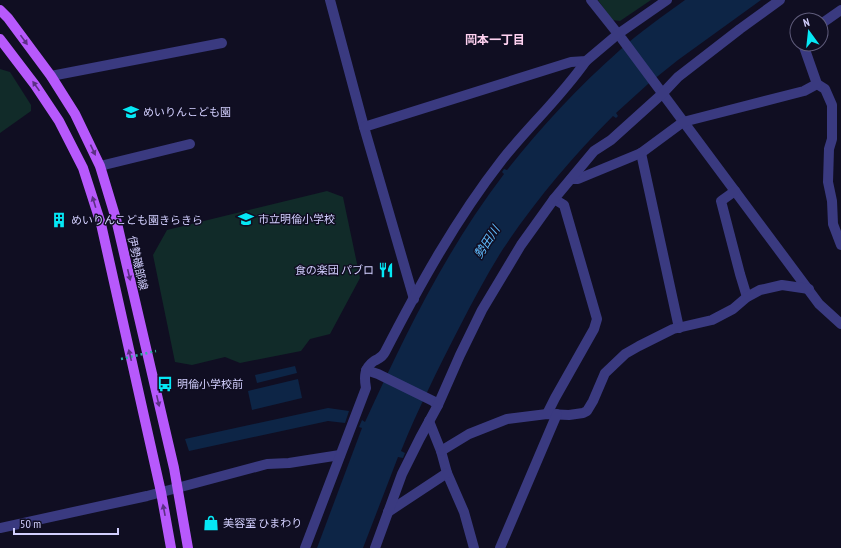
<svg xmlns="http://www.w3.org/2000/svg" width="841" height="548" font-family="'PT Sans Narrow','Noto Sans JP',sans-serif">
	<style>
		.green { fill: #112b29 }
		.water { fill: #0d2546 }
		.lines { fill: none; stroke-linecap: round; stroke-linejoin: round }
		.minor { stroke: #3a3a80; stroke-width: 10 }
		.major { stroke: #b759fc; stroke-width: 10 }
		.path-bridge { stroke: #30b1a3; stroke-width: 2.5; stroke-dasharray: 2 3; stroke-linecap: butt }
		.oneway { fill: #5b3084 }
		.labels { text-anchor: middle; stroke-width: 3; stroke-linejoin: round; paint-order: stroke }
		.poi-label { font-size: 11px; fill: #d2cffe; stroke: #100e22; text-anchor: start }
		.street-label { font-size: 11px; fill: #d2cffe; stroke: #100e22 }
		.neighbourhood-label { font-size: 12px; font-weight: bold; fill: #fed1f0; stroke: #100e22 }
		.water-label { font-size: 12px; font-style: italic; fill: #5fbbfc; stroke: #100e22 }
	</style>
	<rect width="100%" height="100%" fill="#100e22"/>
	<g class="green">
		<path d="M598,0H651L620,21L612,20Z"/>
		<path d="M0,69L10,72L31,105V111L0,133Z"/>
		<path d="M327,191L343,197L360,278L330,334L310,339L301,351L240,363L225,357L192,365L175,362L153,255L167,230Z"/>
	</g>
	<g class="water">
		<path d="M685,0H761L678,60L648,84L616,113L618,116L616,118L613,116C572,157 535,201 503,249C487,274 473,301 459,328C438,369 418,409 401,451L405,453L403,458L398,457L363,548H317L362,428L359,427L362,420L365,422C405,335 446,250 504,174L502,172L504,169L507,170C541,127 578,87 620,50C640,32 663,16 685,0Z"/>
		<path d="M295,366L297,373L257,383L255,375Z"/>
		<path d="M298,379L302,398L252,410L248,391Z"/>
		<path d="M328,408L349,411L345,423L328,421L189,451L185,439Z"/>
	</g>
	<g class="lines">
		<g class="minor">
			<path d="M330,0L364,127L414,299"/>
			<path d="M591,0L622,39L819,304L841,324"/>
			<path d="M821,24L841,10"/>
			<path d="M51,76L222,43"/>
			<path d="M817,84L825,89L832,105V139L829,149L828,182L832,201L833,224L841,245"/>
			<path d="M364,127L571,62L586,61L618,34L667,0"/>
			<path d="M641,153L679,328"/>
			<path d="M100,166L190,144"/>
			<path d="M571,179H578L641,153L683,122L804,91L817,84L803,44"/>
			<path d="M735,191L721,201L740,274L747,297"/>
			<path d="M366,370L378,374L433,401L438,405"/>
			<path d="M547,414L555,398L594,329L597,319L564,205L554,199"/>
			<path d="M429,421L441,451L447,473L464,512L474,548"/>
			<path d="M441,451L469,434L507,419L547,414L569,415L583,413L587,411L593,401L605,373L625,354L639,346L673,329L712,320L733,309L747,297L760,290L782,285L809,289"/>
			<path d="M388,512L447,473"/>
			<path d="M0,528L147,496L267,464L289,463L340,455"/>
			<path d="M305,548L366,388C364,377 364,368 374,361C379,358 382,358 385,352C419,286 456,219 502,160C529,126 561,97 586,61"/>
			<path d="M375,548L402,474L420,438L438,405L460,355L482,310L521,245L554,199L594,151L611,140L662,94L678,77L740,29L780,0"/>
			<path d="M500,548L557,414"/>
		</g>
		<g class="major">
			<path d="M0,10L8,18L51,76L75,114L100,166L116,219L174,468L188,548"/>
			<path d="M0,39L35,85L59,121L83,168L101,224L161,492L171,548"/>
		</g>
		<path class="path-bridge" d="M121,359L156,351"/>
	</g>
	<defs><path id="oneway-solid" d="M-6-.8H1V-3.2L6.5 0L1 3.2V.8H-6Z"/></defs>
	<g class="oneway">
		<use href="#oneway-solid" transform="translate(24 40) rotate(54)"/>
		<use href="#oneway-solid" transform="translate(36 86) rotate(-125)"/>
		<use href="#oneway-solid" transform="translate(93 150) rotate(65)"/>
		<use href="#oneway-solid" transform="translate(94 202) rotate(-107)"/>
		<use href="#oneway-solid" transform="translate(129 275) rotate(77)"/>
		<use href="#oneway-solid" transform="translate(130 355) rotate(-103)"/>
		<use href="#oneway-solid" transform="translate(158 401) rotate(77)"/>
		<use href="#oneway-solid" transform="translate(164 510) rotate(-101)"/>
	</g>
	<defs>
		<symbol id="school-bare" viewBox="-9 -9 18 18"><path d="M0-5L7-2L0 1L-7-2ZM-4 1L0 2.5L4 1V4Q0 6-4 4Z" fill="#05e8f5" stroke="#100e22" stroke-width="2.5" paint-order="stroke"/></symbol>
		<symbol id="building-bare" viewBox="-9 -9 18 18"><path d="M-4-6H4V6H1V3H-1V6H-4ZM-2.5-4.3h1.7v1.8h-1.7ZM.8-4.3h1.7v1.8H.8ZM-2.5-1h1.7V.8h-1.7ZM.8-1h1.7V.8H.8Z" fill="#05e8f5" stroke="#100e22" stroke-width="2.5" paint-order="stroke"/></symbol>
		<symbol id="restaurant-bare" viewBox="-9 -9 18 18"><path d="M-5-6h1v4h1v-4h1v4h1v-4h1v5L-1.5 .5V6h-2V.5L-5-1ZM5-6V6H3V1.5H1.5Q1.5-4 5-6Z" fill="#05e8f5" stroke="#100e22" stroke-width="2.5" paint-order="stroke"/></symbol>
		<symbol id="bus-bare" viewBox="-9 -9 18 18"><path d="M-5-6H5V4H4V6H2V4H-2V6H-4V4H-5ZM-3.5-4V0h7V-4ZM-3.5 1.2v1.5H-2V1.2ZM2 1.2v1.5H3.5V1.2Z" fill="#05e8f5" stroke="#100e22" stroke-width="2.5" paint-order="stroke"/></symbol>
		<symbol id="shop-bare" viewBox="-9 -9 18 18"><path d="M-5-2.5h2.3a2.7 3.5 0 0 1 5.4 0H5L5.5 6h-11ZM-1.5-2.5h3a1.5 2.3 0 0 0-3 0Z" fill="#05e8f5" stroke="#100e22" stroke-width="2.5" paint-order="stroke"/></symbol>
	</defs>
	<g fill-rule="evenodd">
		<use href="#school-bare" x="120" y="101" width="22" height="22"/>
		<use href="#school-bare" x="235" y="208" width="22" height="22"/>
		<use href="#building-bare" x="48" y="209" width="22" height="22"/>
		<use href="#restaurant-bare" x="375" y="259" width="22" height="22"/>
		<use href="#bus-bare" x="154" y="373" width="22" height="22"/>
		<use href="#shop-bare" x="200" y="512" width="22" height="22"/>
	</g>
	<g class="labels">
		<g class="poi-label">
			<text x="143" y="116">めいりんこども園</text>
			<text x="258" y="223">市立明倫小学校</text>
			<text x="71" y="224">めいりんこども園きらきら</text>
			<text x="374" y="274" text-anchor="end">食の楽団 パブロ</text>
			<text x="177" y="388">明倫小学校前</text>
			<text x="223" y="527">美容室 ひまわり</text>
		</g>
		<g class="street-label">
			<text transform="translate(138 263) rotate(77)" y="4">伊勢磯部線</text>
		</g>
		<g class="neighbourhood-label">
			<text x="495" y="44">岡本一丁目</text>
		</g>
		<g class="water-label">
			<text transform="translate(487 242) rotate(-57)" y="4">勢田川</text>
		</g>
	</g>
	<g transform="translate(809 32) rotate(345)"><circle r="19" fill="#100e22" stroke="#5e5b7a"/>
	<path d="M0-3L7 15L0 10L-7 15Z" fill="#05e8f5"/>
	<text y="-6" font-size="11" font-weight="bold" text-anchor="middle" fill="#d2cffe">N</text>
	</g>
	<path d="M14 528v6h104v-6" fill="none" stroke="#d2cffe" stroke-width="2"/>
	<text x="20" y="528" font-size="12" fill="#d2cffe" stroke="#100e22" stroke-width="3" paint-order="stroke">50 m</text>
</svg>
